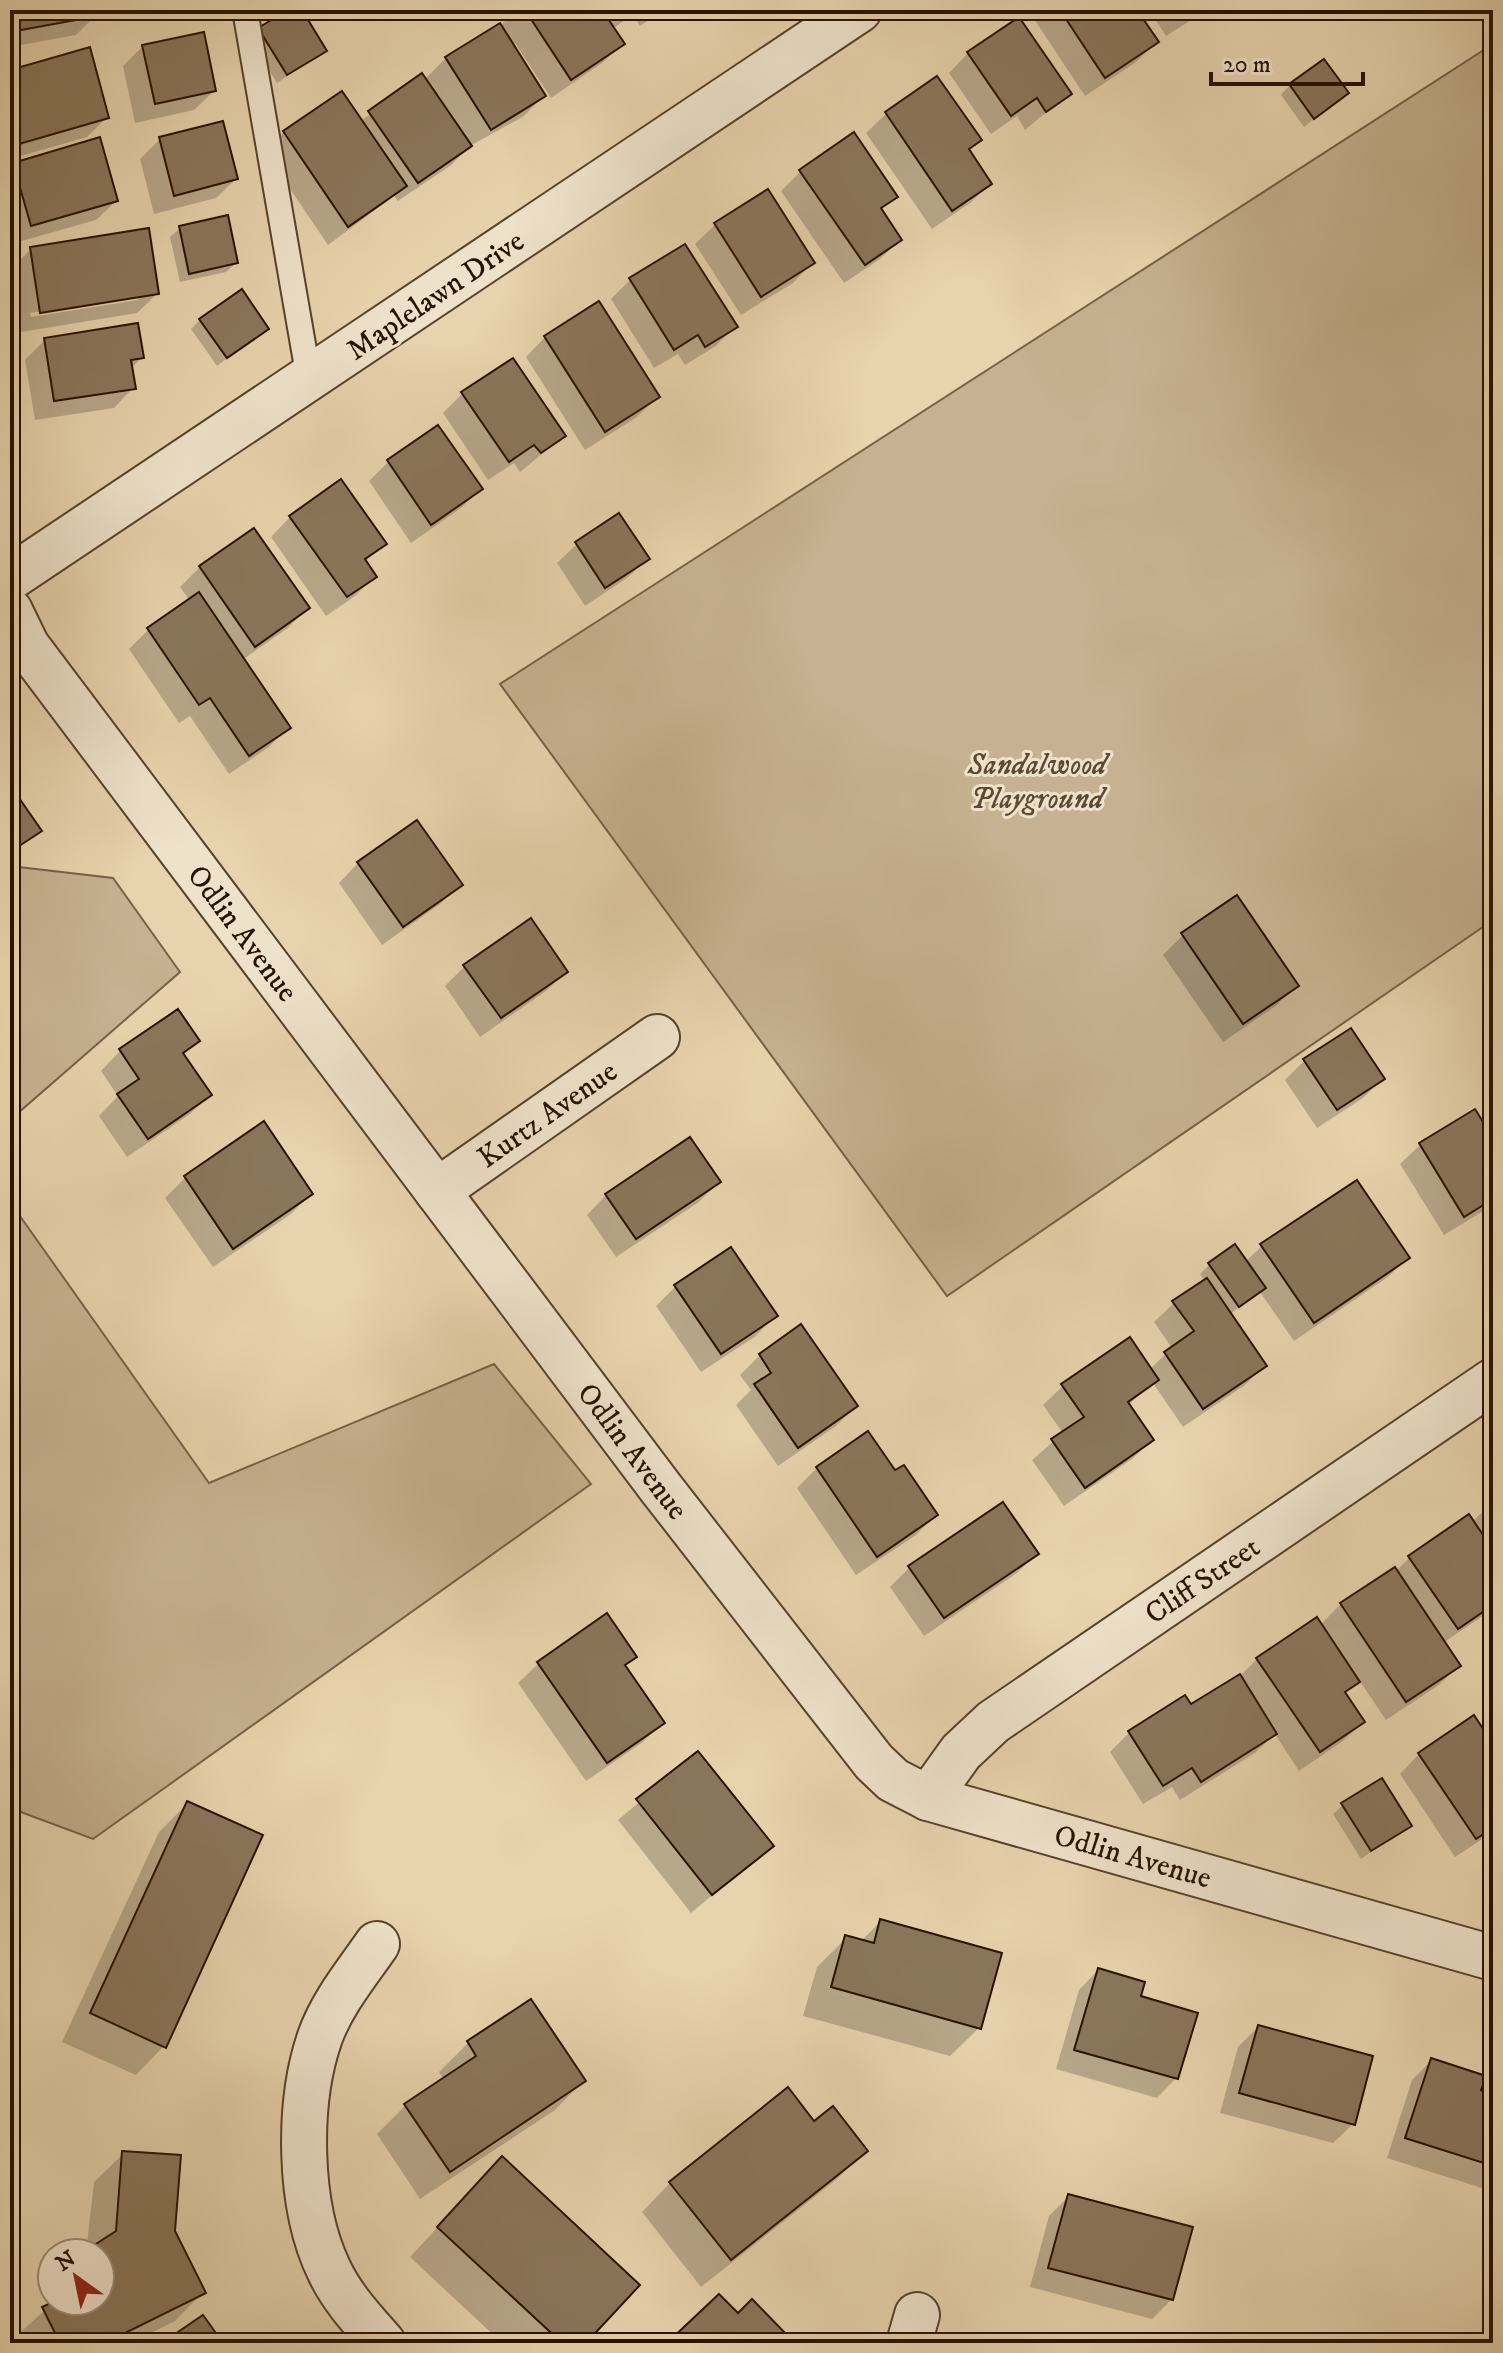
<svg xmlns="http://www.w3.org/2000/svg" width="1503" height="2353" font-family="'IM FELL DW Pica',serif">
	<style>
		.green { fill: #c6b290; stroke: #766248; stroke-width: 2 }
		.shadow { fill: #0003; fill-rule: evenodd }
		.building { fill: #8a765a; stroke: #261100; stroke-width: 2 }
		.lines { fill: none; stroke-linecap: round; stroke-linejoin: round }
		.lane-casing { stroke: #56422b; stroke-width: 28 }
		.street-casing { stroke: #56422b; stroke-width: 48 }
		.lane { stroke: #efe2ca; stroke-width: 24 }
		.street { stroke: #efe2ca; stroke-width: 44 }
		.labels { text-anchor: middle; stroke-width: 6; stroke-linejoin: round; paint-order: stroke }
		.street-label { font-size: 30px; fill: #261100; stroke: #efe2ca }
		.park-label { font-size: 30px; font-style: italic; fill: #5e4932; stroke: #efe2ca }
	</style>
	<rect width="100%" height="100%" fill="#e7d3ad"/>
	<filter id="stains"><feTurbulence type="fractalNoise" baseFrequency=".0025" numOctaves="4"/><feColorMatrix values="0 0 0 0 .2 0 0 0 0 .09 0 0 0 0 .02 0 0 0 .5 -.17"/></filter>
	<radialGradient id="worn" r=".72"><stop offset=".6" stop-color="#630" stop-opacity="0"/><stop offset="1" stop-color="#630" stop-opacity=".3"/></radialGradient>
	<g class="green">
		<path d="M1493,44V920L947,1296L500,684Z"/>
		<path d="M10,866L113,878L180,972L10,1120Z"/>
		<path d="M10,1202L209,1483L494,1364L591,1484L93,1839L10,1808Z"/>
	</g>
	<g class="shadow">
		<path d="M10,10H95L96,15L76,35L10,47Z"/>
		<path d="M292,10H300L325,51L277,83L250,39Z"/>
		<path d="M516,10H664L640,26L633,15L612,29L622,44L602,63L551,98L515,43L512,45L543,96L524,116L470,146L450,166L398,201L394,196L328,245L265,152L284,132L360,121L424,80L446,58L500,26Z"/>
		<path d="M1038,10H1135L1156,42L1136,62L1085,96L1032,16Z"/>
		<path d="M1149,10H1207L1166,36Z"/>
		<path d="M143,46L214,91L194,110L135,123L123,66Z"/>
		<path d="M968,53L1069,93L1025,130L1017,116L991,134L949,73Z"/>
		<path d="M10,72L107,117L87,137L10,159Z"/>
		<path d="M937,79L979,140L968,151L990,184L970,203L932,229L866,133L886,114Z"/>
		<path d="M1290,85L1347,93L1304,127L1281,95Z"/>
		<path d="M160,139L236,179L216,198L154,214L140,159Z"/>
		<path d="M14,164L116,201L96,220L11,244L10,168Z"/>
		<path d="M801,171L895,196L880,211L900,240L880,259L844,283L781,191Z"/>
		<path d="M767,192L812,263L793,283L741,315L695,244L715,225Z"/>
		<path d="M180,228L236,263L226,272L180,282L170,237Z"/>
		<path d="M31,249L157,294L137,313L21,332L11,269ZM138,296V300L31,317L30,313Z"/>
		<path d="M630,280L735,326L716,346L685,365L678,354L654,368L611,299Z"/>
		<path d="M200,320L267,328L217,366L191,329Z"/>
		<path d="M545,337L657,397L637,417L585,450L526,357Z"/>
		<path d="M45,340L142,358L130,369L133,388L114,408L35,420L25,360Z"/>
		<path d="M462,394L564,436L520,472L514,463L488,480L443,413Z"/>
		<path d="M388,462L480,489L461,508L411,543L369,481Z"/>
		<path d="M290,517L384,543L365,562L375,576L355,596L326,616L271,537Z"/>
		<path d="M577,544L647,559L627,578L585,606L557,563Z"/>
		<path d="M200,567L307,608L288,628L242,660L288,727L269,747L229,774L190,716L179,723L129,649L148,630L190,601L180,587Z"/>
		<path d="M10,788L39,830L10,856Z"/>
		<path d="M358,863L460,885L440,904L382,945L339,883Z"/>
		<path d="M1183,935L1296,986L1277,1005L1223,1042L1163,955Z"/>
		<path d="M465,966L566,971L546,991L480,1037L445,986Z"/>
		<path d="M177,1012L197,1041L183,1055L210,1095L190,1114L127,1157L99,1116L118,1096L101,1071L120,1051Z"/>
		<path d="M1304,1061L1383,1079L1363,1098L1317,1128L1285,1080Z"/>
		<path d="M1474,1112L1493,1142V1205L1444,1235L1400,1164L1420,1145Z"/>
		<path d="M263,1124L311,1194L291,1214L213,1267L165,1198L185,1178Z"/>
		<path d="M719,1182L699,1202L616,1257L587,1215L606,1195Z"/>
		<path d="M1262,1246L1407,1258L1388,1277L1294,1341L1260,1292L1230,1314L1264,1366L1245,1385L1183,1427L1153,1383L1128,1405L1152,1440L1132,1459L1064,1506L1032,1460L1063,1433L1043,1405L1063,1386L1150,1369L1172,1348L1154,1322L1174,1303L1205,1281L1200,1274L1209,1265L1245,1262Z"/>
		<path d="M676,1286L775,1316L756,1336L701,1372L656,1306Z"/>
		<path d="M801,1327L856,1406L836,1426L778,1466L736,1405L751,1390L740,1375L760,1355Z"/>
		<path d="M817,1468L895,1473L936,1515L916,1535L856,1575L797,1488Z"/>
		<path d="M1493,1502V1609L1443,1643L1458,1666L1439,1685L1386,1720L1359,1680L1344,1695L1362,1722L1343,1741L1299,1771L1275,1734L1255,1753L1180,1800L1172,1787L1143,1804L1110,1752L1130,1732L1190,1707L1240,1676L1257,1659L1320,1625L1341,1604L1396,1571L1409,1558L1472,1522Z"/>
		<path d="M1036,1554L1017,1573L924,1636L890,1587L910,1567Z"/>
		<path d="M606,1616L635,1656L624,1667L662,1723L643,1742L586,1781L518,1683L538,1664Z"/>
		<path d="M1493,1748V1832L1455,1857L1400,1774L1419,1754Z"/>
		<path d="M697,1753L771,1846L691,1913L618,1820Z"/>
		<path d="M188,1803L164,2046L136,2075L62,2042L159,1832Z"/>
		<path d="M1343,1805L1409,1825L1361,1859L1333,1814Z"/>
		<path d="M881,1921L979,2028L950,2056L803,2016L817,1967L846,1938L860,1942Z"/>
		<path d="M1098,1970L1139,1998L1176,2078L1157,2098L1056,2069L1079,1990Z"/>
		<path d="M530,2002L583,2081L555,2110L420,2199L377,2134L405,2106L444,2080L439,2072L468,2043Z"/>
		<path d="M1258,2027L1353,2124L1333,2143L1220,2113L1238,2047Z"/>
		<path d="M1432,2060L1479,2092L1493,2096V2181L1485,2189L1387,2158L1412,2080Z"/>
		<path d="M814,2123L865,2151L837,2179L701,2287L642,2212L670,2183Z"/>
		<path d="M123,2154L173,2231L203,2292L175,2321L131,2343H17L14,2338L55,2301H100V2253H86L94,2182Z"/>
		<path d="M474,2188L583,2343H502L410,2257Z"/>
		<path d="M1069,2196L1172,2299L1152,2319L1030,2287L1049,2216Z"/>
	</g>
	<g class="building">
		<path d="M10,10H97L98,16L10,32Z"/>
		<path d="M288,10H302L327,51L287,75L258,28Z"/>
		<path d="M525,10H602L625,44L571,80Z"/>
		<path d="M1060,10H1137L1159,42L1105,78Z"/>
		<path d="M1019,17L1072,94L1046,112L1037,98L1011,116L967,52Z"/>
		<path d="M500,23L546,96L491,130L445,57Z"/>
		<path d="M204,32L216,91L155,104L142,45Z"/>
		<path d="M90,47L109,118L19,144L10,113V70Z"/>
		<path d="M1324,59L1349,93L1314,119L1289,84Z"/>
		<path d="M422,73L472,146L418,183L368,111Z"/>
		<path d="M937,76L982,140L969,149L992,184L952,211L885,112Z"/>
		<path d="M342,91L407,186L348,227L283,131Z"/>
		<path d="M223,121L238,179L174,196L159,137Z"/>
		<path d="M854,132L898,197L881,208L902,240L865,265L799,170Z"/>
		<path d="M100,137L118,201L31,226L13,163Z"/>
		<path d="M768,189L815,263L761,297L714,223Z"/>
		<path d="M228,215L238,263L189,274L179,226Z"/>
		<path d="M149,228L159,294L40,313L30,247Z"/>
		<path d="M685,244L738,327L705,347L698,335L674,350L629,278Z"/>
		<path d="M242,289L269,329L227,358L199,319Z"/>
		<path d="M599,301L660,397L605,432L544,336Z"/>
		<path d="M138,323L144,358L131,360L136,389L54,401L44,338Z"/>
		<path d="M513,358L566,436L541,453L534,445L509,462L461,392Z"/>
		<path d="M438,425L483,489L431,525L387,460Z"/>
		<path d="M341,479L387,544L365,559L377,577L347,597L289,516Z"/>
		<path d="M619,513L650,559L605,588L575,542Z"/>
		<path d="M254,528L310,608L255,647L199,566Z"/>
		<path d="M199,592L291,728L249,756L210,698L199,705L147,628Z"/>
		<path d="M10,785L42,831L10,852Z"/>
		<path d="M417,820L463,885L403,927L357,862Z"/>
		<path d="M1237,895L1299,986L1243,1024L1181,933Z"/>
		<path d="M531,918L568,972L501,1018L463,965Z"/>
		<path d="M178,1009L200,1041L183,1053L212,1095L148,1139L117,1094L139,1079L119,1049Z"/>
		<path d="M1351,1028L1385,1079L1337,1110L1303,1059Z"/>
		<path d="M1475,1109L1493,1138V1199L1464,1217L1419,1143Z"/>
		<path d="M264,1121L313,1194L233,1249L184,1176Z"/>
		<path d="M690,1137L721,1182L636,1239L605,1194Z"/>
		<path d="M1357,1180L1410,1258L1314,1323L1260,1244Z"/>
		<path d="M1235,1244L1266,1288L1239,1307L1208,1263Z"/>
		<path d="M731,1247L778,1316L721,1354L674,1285Z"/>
		<path d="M1207,1278L1267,1366L1203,1409L1164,1352L1194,1331L1172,1301Z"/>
		<path d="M801,1324L858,1406L798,1448L754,1384L771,1373L759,1354Z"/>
		<path d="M1130,1337L1159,1380L1128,1402L1154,1440L1085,1488L1051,1439L1084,1417L1061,1384Z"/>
		<path d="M868,1431L895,1470L904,1465L938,1515L877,1557L816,1467Z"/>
		<path d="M1003,1502L1039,1554L944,1618L908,1566Z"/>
		<path d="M1469,1514L1493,1550V1605L1458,1629L1408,1556Z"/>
		<path d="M1395,1567L1461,1666L1406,1702L1340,1603Z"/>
		<path d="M607,1613L637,1657L625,1665L665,1723L607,1763L537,1662Z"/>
		<path d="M1317,1617L1360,1682L1345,1692L1365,1722L1320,1752L1256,1658Z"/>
		<path d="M1240,1674L1277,1734L1201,1782L1192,1768L1163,1786L1128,1731L1185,1695L1191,1704Z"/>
		<path d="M1474,1715L1493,1744V1828L1476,1839L1418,1753Z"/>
		<path d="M698,1751L774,1846L712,1895L636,1799Z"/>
		<path d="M1382,1778L1412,1826L1371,1851L1341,1803Z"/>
		<path d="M187,1801L263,1835L166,2048L90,2013Z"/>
		<path d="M880,1919L1002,1953L981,2029L831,1987L845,1935L874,1943Z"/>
		<path d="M1098,1968L1145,1982L1141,1996L1198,2013L1178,2079L1074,2050Z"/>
		<path d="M531,1999L586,2081L450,2172L404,2104L476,2056L467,2041Z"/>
		<path d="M1258,2025L1373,2056L1355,2125L1239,2093Z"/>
		<path d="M1431,2058L1486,2076L1481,2090L1493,2094V2166L1405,2138Z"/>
		<path d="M788,2087L814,2121L833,2106L868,2151L731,2260L669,2182Z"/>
		<path d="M122,2151L181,2155L175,2231L206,2293L105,2343H60L42,2307L55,2301H100V2253H82L116,2231Z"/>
		<path d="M502,2156L640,2285L586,2343H562L437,2227Z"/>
		<path d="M1068,2194L1193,2227L1173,2300L1048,2268Z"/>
		<path d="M719,2294L738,2313L752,2299L787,2335L779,2343H667Z"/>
		<path d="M203,2315L223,2343H162Z"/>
	</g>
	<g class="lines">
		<defs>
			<path id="lane" d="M245,10L309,379"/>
			<g id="street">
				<path d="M10,578L859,10"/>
				<path d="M10,611L27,646L660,1487L874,1762L893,1780L928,1798L1493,1958"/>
				<path d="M437,1191L657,1037"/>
				<path d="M928,1798L961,1752L993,1722L1493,1381"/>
				<path d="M377,1944C357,1973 332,2003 320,2037C297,2103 298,2206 329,2270C342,2298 363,2320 383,2343"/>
				<path d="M909,2343L917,2315"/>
			</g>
		</defs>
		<use href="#lane" class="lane-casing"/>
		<use href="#street" class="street-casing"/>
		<use href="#lane" class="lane"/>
		<use href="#street" class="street"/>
	</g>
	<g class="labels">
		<g class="street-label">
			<text transform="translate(435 295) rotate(-34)" y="10">Maplelawn Drive</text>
			<text transform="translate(243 933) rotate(53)" y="10">Odlin Avenue</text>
			<text transform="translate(547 1114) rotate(-35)" y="10">Kurtz Avenue</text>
			<text transform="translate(633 1451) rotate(53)" y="10">Odlin Avenue</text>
			<text transform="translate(1202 1580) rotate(-34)" y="10">Cliff Street</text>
			<text transform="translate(1133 1856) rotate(16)" y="10">Odlin Avenue</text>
		</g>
		<g class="park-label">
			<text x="1037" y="774">Sandalwood<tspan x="1037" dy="34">Playground</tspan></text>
		</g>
	</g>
	<rect width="1503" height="2353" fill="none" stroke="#e7d3ad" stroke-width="40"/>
	<rect x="12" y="12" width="1479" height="2329" fill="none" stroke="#261100" stroke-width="4"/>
	<rect x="20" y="20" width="1463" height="2313" fill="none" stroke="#261100" stroke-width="2"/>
	<g transform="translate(76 2277) rotate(327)"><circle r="38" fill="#efe2ca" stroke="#9f8e79" stroke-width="2"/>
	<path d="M0-6L14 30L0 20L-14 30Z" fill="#8f2418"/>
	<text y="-12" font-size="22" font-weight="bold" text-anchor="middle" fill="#261100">N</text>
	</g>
	<path d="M1211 72v12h152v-12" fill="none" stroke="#261100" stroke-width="4"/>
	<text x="1223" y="72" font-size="24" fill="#261100" stroke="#efe2ca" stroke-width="6" paint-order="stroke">20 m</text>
	<rect width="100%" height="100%" filter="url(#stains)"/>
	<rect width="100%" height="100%" fill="url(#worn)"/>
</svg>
